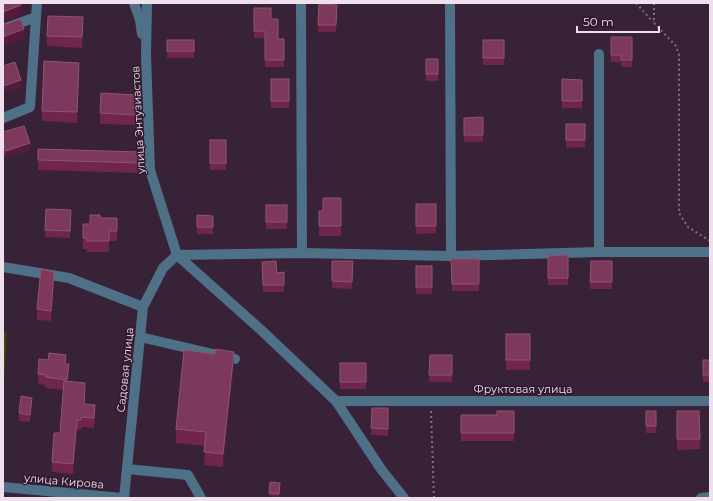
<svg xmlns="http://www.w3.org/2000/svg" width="713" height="501" font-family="Montserrat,sans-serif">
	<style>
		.green { fill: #344b00 }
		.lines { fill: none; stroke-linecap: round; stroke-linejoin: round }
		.path { stroke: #826f82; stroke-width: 2; stroke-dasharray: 2 3; stroke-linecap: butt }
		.minor { stroke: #4f7187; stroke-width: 10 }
		.wall { fill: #70254a }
		.shaded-wall { fill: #541b3c }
		.building { fill: #7d395c; stroke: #8f5373 }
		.labels { text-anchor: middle; stroke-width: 3; stroke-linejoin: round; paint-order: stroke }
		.street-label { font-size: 11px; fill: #efe0ee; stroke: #2e192e }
	</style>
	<rect width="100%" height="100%" fill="#382238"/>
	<path class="green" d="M3,333H7L3,401Z"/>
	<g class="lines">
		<g class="path">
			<path d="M636,3L653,22"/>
			<path d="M654,3V23L676,46L679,55V213L688,227L710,241"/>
			<path d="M431,411L434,498"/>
		</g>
		<g class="minor">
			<path d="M134,3L140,20L142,34"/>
			<path d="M147,3L146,55L150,170L177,255L260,329L336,401L381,469L404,498"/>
			<path d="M301,3L302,253"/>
			<path d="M450,3L451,256"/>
			<path d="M36,17L37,3"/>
			<path d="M3,29L36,17L30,107L3,118"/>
			<path d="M599,54V252"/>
			<path d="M177,255L302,253L451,256L599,252H710"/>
			<path d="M3,267L69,278L143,307"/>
			<path d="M140,337L235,359"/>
			<path d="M336,401H710"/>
			<path d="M127,469L188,475L201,498"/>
			<path d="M3,487L122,498"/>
			<path d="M124,498L143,307L163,268L177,255"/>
			<path d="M701,498L710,497"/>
		</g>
	</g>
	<g class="wall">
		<path d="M319,4L337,5L336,32H318Z"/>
		<path d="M254,8L271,19L278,39H284V67H265V38H254Z"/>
		<path d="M83,27L82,48L47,46V36Z"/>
		<path d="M611,37H632V67H621V62H611Z"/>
		<rect x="167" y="40" width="27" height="18"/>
		<rect x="483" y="40" width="21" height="25"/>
		<rect x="426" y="59" width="12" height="22"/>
		<path d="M79,73L77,123L42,121V111Z"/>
		<rect x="271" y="79" width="18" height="29"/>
		<path d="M562,79L582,80V108H562Z"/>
		<path d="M137,105L136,125L100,124V113Z"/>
		<path d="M483,117V142H464V118Z"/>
		<path d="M566,124H585V147L566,148Z"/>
		<path d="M3,132L30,150L6,158L3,150Z"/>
		<rect x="210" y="140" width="16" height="30"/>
		<path d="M38,149L141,152L140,173L38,170Z"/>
		<path d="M341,198V236H319V211H323Z"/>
		<path d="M416,204H436V233L416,234Z"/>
		<rect x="266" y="205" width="21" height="24"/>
		<path d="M197,215L213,216V234H197Z"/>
		<path d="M71,217L70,238L45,237V230Z"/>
		<path d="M100,218H117V241H109V252H87V249H83V224H90Z"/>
		<path d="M568,255V285H548V256Z"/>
		<path d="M451,259H479V291H452Z"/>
		<path d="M332,261H353L352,289L332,288Z"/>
		<path d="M591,261H612V289H590Z"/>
		<path d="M262,262L277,273L284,272V292H263Z"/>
		<rect x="416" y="266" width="16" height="28"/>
		<path d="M54,282L51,321L37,320V309Z"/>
		<rect x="506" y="334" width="24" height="36"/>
		<path d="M430,355H452V382H429Z"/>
		<rect x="703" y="360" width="7" height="22"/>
		<rect x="340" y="363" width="26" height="26"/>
		<path d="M66,364L69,374L68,382L85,394V404L95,416L94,428L81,427V430H77L73,474L52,472V462L60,433L63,390L45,388V385L38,384V374Z"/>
		<path d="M234,365L223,467L204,465L205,446L176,443V429Z"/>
		<path d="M32,405L30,422L19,421V413Z"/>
		<path d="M372,408H388V436L371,435Z"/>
		<path d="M514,411V441H461V415H497Z"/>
		<rect x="646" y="411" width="10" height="22"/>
		<path d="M677,411H699L700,449L677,450Z"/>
		<path d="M280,487L279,497L269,496V493Z"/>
	</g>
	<g class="shaded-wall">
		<path d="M18,3H27L18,6Z"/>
		<path d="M21,5V15L3,22V12Z"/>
		<path d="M24,29V39L3,47V37Z"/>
		<path d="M79,63V73L77,123V112Z"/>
		<path d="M21,80V87L3,93V86Z"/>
		<path d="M30,143V150L6,158V151Z"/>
		<path d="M54,272V282L51,321V311Z"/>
		<path d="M234,352V365L223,467V454Z"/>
		<path d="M69,364V374L67,390V380Z"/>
		<path d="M85,383V394L84,415V404Z"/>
		<path d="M32,398V405L30,422V415Z"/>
		<path d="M95,405V416L94,428V418Z"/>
		<path d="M77,420V430L73,474V464Z"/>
	</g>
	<g class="building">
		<path d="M3,3H20L21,5L3,12Z"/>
		<path d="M319,4L337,5L336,25H318Z"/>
		<path d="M254,8H271V19H278V39H284V60H265V31H254Z"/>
		<path d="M48,16L83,17L82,37L47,36Z"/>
		<path d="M21,19L24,29L3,37V25Z"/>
		<path d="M611,37H632V60H621V55H611Z"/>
		<rect x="167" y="40" width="27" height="11"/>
		<rect x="483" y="40" width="21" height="18"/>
		<rect x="426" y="59" width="12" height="15"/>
		<path d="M44,61L79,63L77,112L42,111Z"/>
		<path d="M15,62L21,80L3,86V66Z"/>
		<rect x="271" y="79" width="18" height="22"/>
		<path d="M562,79L582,80V101H562Z"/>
		<path d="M101,93L137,95L136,115L100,113Z"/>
		<path d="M483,117V135H464V118Z"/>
		<rect x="566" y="124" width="19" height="16"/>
		<path d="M24,126L30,143L6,151L3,143V132Z"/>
		<rect x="210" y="140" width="16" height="23"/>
		<path d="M38,149L141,152L140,163L38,160Z"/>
		<path d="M323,198H341V226H319V211H323Z"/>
		<rect x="416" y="204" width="20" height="22"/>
		<rect x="266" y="205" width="21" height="17"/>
		<path d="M46,209L71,210L70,231L45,230Z"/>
		<path d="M90,215H100V218H117V231H109V241H87V238H83V224H90Z"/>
		<path d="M197,215L213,216V227H197Z"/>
		<path d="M568,255V278H548V256Z"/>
		<path d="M451,259H479V284H452Z"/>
		<path d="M276,261L277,273L284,272V285H263L262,262Z"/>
		<path d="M332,261H353L352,282L332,281Z"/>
		<path d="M591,261H612V282H590Z"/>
		<rect x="416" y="266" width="16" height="21"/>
		<path d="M41,269L54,272L51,311L37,309Z"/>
		<rect x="506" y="334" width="24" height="26"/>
		<path d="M215,349L234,352L223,454L204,452L206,432L176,429L184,350L215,354Z"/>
		<path d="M49,353L66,355L65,364H69L67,380L45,377L46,375L38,374L39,359L48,360Z"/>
		<path d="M430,355H452V375H429Z"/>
		<rect x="703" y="360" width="7" height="15"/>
		<rect x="340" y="363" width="26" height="19"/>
		<path d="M64,381L85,383L84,404L95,405L94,418L81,417V420H77L73,464L52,462L54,433H60Z"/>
		<path d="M21,396L32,398L30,415L19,413Z"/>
		<path d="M372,408H388V429L371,428Z"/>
		<path d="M497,411H514V433H461V415H497Z"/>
		<rect x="646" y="411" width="10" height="15"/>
		<path d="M677,411H699L700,439H677Z"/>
		<path d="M270,482L280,483L279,494L269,493Z"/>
	</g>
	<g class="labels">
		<g class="street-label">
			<text transform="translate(138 120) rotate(-93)" y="4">улица Энтузиастов</text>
			<text transform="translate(125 370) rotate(-84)" y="4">Садовая улица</text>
			<text x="523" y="393">Фруктовая улица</text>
			<text transform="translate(64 481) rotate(5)" y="4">улица Кирова</text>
		</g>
	</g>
	<rect width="713" height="501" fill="none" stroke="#efe0ee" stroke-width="8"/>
	<path d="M577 26v6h82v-6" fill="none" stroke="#efe0ee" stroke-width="2"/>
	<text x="583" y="26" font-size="12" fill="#efe0ee" stroke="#2e192e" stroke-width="3" paint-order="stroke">50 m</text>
</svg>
